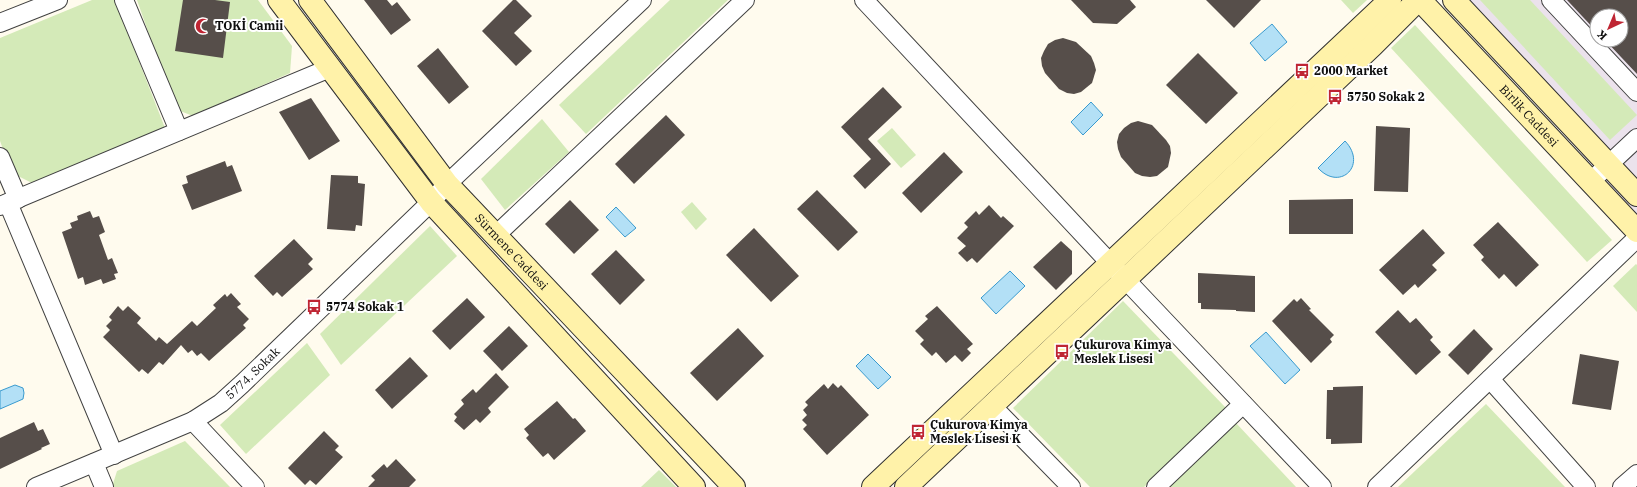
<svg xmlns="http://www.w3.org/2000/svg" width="1637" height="487" font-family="'IBM Plex Serif',serif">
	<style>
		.industrial { fill: #ebe2ec; fill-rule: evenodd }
		.green { fill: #d4eab8 }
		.water { fill: #b3e0f6; stroke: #399ace }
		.building { fill: #564e4a }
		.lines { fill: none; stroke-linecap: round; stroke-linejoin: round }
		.street-casing { stroke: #414141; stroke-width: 20 }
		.secondary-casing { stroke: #303030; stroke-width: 24 }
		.street { stroke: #fff; stroke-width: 18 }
		.secondary { stroke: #fff2a9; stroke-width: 22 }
		.labels { text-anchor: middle; stroke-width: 4; stroke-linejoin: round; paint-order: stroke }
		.poi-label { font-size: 12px; font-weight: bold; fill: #0e0e0e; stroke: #fff; text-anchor: start }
		.street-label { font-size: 12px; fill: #0e0e0e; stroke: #fff }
	</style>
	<rect width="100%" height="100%" fill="#fffbee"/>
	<path class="industrial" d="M1445,0H1637V216ZM1597,16H1621V40H1597Z"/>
	<g class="green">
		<path d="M92,0H115L165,128L34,184L12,173L0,141V38Z"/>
		<path d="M137,0H258L292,46L290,73L193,116L175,109Z"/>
		<path d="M670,0H728L586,134L559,105Z"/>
		<path d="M1341,0H1367L1353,13Z"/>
		<path d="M1480,0H1530L1637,115L1610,140Z"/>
		<path d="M1415,25L1612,240L1587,262L1391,48Z"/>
		<path d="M542,119L569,152L505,210L481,179Z"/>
		<path d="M892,128L916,155L901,168L877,141Z"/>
		<path d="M692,202L707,219L696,230L681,212Z"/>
		<path d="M430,226L457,256L341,365L320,334Z"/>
		<path d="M1636,264L1637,265V312L1613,286Z"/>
		<path d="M1123,301L1226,408L1144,487H1090L1013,408Z"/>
		<path d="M307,343L330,375L246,454L220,425Z"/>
		<path d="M1486,404L1565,487H1398Z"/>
		<path d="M1236,423L1296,487H1168Z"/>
		<path d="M185,441L230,487H112L117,471Z"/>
		<path d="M659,470L676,487H641Z"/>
	</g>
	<g class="water">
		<path d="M1272,24L1287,42L1265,61L1250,43Z"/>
		<path d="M1091,102L1103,115L1083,135L1071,122Z"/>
		<path d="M1345,141C1368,165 1340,192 1318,168Z"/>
		<path d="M616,207L636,228L625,237L606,217Z"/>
		<path d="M1010,271L1025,286L996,314L981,298Z"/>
		<path d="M1266,332L1300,370L1285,384L1250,346Z"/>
		<path d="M868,354L891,377L878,389L856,366Z"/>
		<path d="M15,385L23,388L24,393L23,399L0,409V391Z"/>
	</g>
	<g class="building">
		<path d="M183,0H215L230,2L223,58L175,51Z"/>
		<path d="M364,0H387L392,6L397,2L411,20L391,35Z"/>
		<path d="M513,0H516L532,16L514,33L532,51L516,66L482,31Z"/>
		<path d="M1071,0H1130L1136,7L1117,24L1093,23Z"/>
		<path d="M1206,0H1261L1234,28Z"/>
		<path d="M1567,0H1637V74L1605,40H1621V16H1597V32Z"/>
		<path d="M1063,38L1076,42L1091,56L1094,63L1096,70L1092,83L1081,92L1074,94L1067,93L1059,89L1045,73L1042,66L1041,58L1044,51L1048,44L1055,40Z"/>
		<path d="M438,48L469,87L449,104L417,66Z"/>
		<path d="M1198,53L1238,93L1206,124L1166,85Z"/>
		<path d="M883,87L902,107L868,139L891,164L865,189L853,176L871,159L841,127Z"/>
		<path d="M311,98L340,141L309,160L279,112Z"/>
		<path d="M666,115L685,135L634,184L615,164Z"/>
		<path d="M1138,121L1152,125L1166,140L1170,146L1171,153L1168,167L1157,176L1150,177L1142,176L1135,173L1121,157L1118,149L1117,142L1119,134L1124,128L1131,123Z"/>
		<path d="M1376,126L1410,128L1408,192L1374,191Z"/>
		<path d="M944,152L963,172L921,213L902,193Z"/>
		<path d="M225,161L227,167L232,165L242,191L192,210L182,185L188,183L186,176Z"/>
		<path d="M331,175L358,176V183L365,184L362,226L356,225L355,231L327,229Z"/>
		<path d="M817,190L858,232L838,251L797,209Z"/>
		<path d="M1353,199V234H1289V200Z"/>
		<path d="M570,200L599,230L574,254L545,224Z"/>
		<path d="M989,205L1001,218L1003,216L1014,226L977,263L972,258L967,262L958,253L966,246L957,238L968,227L964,223L976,211L979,215Z"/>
		<path d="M90,211L93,218L99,216L105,232L99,235L108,260L112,258L118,273L114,274L116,279L103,284L101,279L85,285L83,277L78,279L62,232L72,228L70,223L78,220L77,216Z"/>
		<path d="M1498,222L1539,265L1516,287L1504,274L1499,279L1481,260L1484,257L1473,245Z"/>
		<path d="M754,228L799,276L771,302L726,255Z"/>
		<path d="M1423,229L1445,253L1432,265L1437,270L1418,288L1415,284L1403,295L1379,270Z"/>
		<path d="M294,239L313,259L308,264L313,269L282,297L277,292L273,296L254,276Z"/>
		<path d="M1061,241L1072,251V274L1056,290L1033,267Z"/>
		<path d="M616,250L645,280L620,305L591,274Z"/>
		<path d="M1198,273L1255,276V312L1236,311V310L1201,309V303H1198Z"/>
		<path d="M231,293L241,304L237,307L249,319L243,325L246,328L209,361L201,353L197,356L192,350L188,353L181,345L163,365L159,362L148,374L142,369L139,372L103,337L110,330L106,326L112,320L109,317L118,306L123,311L128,306L141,318L137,323L156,341L159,337L167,344L192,321L197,326L216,308L213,305L225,294L227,297Z"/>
		<path d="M467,298L485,317L450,350L432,331Z"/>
		<path d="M1301,298L1311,309L1309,310L1334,335L1330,339L1332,342L1311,363L1272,321L1294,299L1297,302Z"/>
		<path d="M937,306L973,344L967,349L971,353L962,362L955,355L946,363L936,352L932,356L920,344L924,340L915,331L928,319L925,316Z"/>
		<path d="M1398,310L1410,323L1416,318L1433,337L1430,340L1441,352L1416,375L1375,332Z"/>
		<path d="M509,326L528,346L502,371L483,351Z"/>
		<path d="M738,328L764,356L717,401L690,373Z"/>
		<path d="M1474,329L1493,349L1468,375L1448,355Z"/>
		<path d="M1580,354L1619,361L1611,410L1572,404Z"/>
		<path d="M410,357L428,376L392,409L375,390Z"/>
		<path d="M496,373L509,387L488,408L491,412L480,423L476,419L464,430L454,421L457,417L454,414L464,404L461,400L473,389L476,393Z"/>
		<path d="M833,383L838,388L841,385L869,415L827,455L803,429L807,425L802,420L807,415L803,410L808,405L805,402L824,384L828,389Z"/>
		<path d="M1363,386L1362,443L1331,444V439H1326L1327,390H1333V387Z"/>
		<path d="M557,401L573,419L575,418L586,431L554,460L548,453L543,457L526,438L529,435L524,429Z"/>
		<path d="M34,422L38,431L43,429L50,444L41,448L42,449L0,469V438Z"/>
		<path d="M324,431L339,446L335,450L343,457L316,485L310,480L305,485L288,468Z"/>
		<path d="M396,459L416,480L409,487H368L375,480L371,476L384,464L387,468Z"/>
	</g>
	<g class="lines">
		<defs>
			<g id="street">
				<path d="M124,0L179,131"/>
				<path d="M864,0L1125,279L1322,487"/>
				<path d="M1551,0L1637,92"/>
				<path d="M0,23L58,0"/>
				<path d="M0,157L18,199"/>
				<path d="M1590,182L1637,138"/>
				<path d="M8,203L114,455"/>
				<path d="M0,206L330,68"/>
				<path d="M496,235L745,0"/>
				<path d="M1490,379L1586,487"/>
				<path d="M991,405L1071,487"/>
				<path d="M193,421L255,487"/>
				<path d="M94,463L104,487"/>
				<path id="s1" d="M36,487L193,421L221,403L242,384L431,202L447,184L642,0"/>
				<path d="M1156,487L1243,404"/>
				<path d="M1377,487L1637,238"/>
				<path d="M1622,487L1637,474"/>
			</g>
			<g id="secondary">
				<path d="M279,0L431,202L694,487"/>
				<path id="s2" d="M310,0L447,184L734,487"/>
				<path id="s3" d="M1420,0L1637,231"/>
				<path d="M1454,0L1637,195"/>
				<path d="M873,487L1390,0"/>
				<path d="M906,487L1373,45L1418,0"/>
			</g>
		</defs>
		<use href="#street" class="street-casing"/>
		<use href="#secondary" class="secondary-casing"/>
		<use href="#street" class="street"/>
		<use href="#secondary" class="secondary"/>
	</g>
	<defs>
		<symbol id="mosque-bare" viewBox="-9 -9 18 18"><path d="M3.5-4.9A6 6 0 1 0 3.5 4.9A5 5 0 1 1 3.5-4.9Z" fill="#bf2533" stroke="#fff" stroke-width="2.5" paint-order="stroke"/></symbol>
		<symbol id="bus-bare" viewBox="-9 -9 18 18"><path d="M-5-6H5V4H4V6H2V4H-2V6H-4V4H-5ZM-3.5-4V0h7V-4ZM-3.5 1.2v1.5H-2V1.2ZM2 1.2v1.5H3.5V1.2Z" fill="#bf2533" stroke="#fff" stroke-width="2.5" paint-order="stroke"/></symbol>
	</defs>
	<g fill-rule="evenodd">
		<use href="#mosque-bare" x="192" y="15" width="22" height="22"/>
		<use href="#bus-bare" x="1291" y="60" width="22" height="22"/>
		<use href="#bus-bare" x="1324" y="86" width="22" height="22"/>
		<use href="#bus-bare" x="303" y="296" width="22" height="22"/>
		<use href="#bus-bare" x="1051" y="341" width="22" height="22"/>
		<use href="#bus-bare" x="907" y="421" width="22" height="22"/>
	</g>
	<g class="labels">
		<g class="poi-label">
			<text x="215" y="30">TOKİ Camii</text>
			<text x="1314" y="75">2000 Market</text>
			<text x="1347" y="101">5750 Sokak 2</text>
			<text x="326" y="311">5774 Sokak 1</text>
			<text x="1074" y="349">Çukurova Kimya<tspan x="1074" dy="14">Meslek Lisesi</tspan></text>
			<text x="930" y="429">Çukurova Kimya<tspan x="930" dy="14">Meslek Lisesi K</tspan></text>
		</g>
		<g class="street-label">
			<text dy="4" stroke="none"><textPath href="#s3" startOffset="159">Birlik Caddesi</textPath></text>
			<text dy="4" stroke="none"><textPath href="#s2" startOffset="323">Sürmene Caddesi</textPath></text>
			<text dy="4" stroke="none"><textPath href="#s1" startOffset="247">5774. Sokak</textPath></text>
		</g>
	</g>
	<g transform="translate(1609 28) rotate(224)"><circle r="19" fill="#ffffff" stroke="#9f9f9f"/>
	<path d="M0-3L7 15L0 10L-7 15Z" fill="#bf2533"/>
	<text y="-6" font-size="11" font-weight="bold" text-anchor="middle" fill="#0e0e0e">K</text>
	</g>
</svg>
